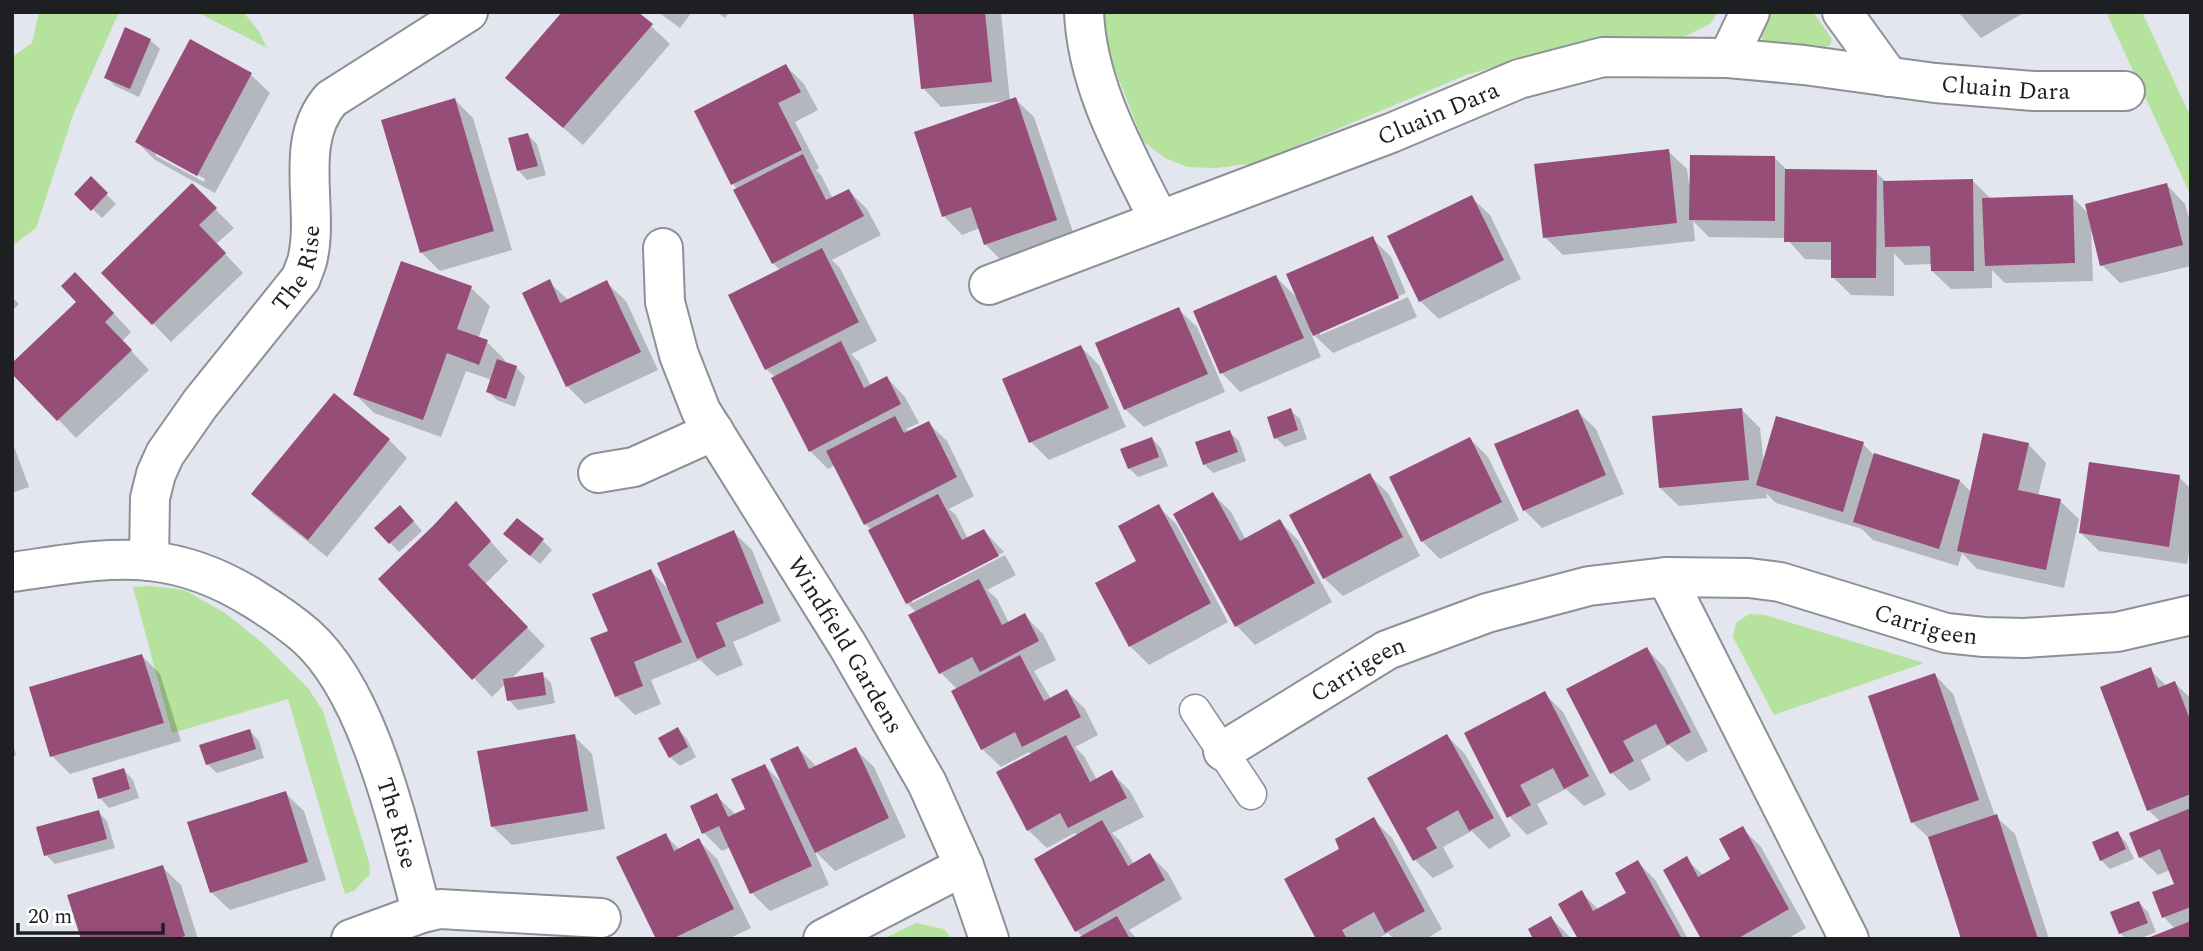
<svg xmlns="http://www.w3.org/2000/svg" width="2203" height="951" font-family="Spectral,serif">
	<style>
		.green { fill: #b5e29c }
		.shadow { fill: #0003; fill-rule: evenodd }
		.building { fill: #964d78 }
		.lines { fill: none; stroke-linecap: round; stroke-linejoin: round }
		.lane-casing { stroke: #8e9098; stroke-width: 33 }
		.street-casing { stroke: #8e9098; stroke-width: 42 }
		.lane { stroke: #fff; stroke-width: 30 }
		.street { stroke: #fff; stroke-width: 38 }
		.labels { text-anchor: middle; stroke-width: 7; stroke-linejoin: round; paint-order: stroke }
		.street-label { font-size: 24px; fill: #1e1f22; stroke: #fff }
	</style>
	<rect width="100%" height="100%" fill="#e3e5ef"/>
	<g class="green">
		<path d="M39,12H119L73,115L36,228L12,246V57L32,43Z"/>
		<path d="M197,12H243L258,30L267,48Z"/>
		<path d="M1103,12H1718L1710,24L1679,39L1544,53L1466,75L1256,163L1216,168L1187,167L1165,158L1143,141L1112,62L1103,23Z"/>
		<path d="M1768,12H1813L1832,39L1830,45L1822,48L1769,44L1756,34Z"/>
		<path d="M2106,12H2142L2191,118V196Z"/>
		<path d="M150,586L184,590L225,613L266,646L308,688L323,711L369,862L370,874L354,891L345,894L288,699L172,733L133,587Z"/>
		<path d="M1749,614L1765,615L1924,663L1774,715L1733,637L1736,623Z"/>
		<path d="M916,923L944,929L952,939H883Z"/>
	</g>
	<g class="shadow">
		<path d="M658,12H692L680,28Z"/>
		<path d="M717,12H729L725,18Z"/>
		<path d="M915,12L1001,13L1010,101L1015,99L1034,117L1075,238L1004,263L986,245L980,228L962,235L944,216L1006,101L941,107L923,88Z"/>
		<path d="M1958,12H2025L1981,38Z"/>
		<path d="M651,26L670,44L583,145L507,78Z"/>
		<path d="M150,40L160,49L139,97L115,86L106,77Z"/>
		<path d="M191,42L251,75L270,93L215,193L155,160L137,142ZM156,152L205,179L204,182L156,156Z"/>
		<path d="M786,66L804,84L818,110L795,122L819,168L816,170L821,175L833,199L849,191L867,209L881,235L832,260L840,268L877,341L851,354L859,362L871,386L887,378L905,397L919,423L906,429L909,432L928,423L947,441L974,496L949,509L956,515L968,539L984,531L1004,552L912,599V603L1005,555L1016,575L987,590L997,599L1009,623L1024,615L1043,634L1056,660L1034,671L1051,699L1067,691L1085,709L1098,735L1075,747L1084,756L1097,780L1112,773L1130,791L1144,817L1112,833L1120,841L1134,864L1150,855L1168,873L1182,899L1129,930L1137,939H1080L1083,937L1077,931L1078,836L1075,833L1047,848L1028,830L1032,755L1029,752L1001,767L982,749L957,689L941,673L917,613L907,603L872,530L865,524L836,465L828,469L810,451L775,377L766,369L781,271L773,263L738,190L733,184Z"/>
		<path d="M455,100L473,118L512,250L440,271L421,252Z"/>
		<path d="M528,135L537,144L546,175L527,180L518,170Z"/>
		<path d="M1668,151L1687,169L1689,184L1774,157L1788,171L1876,172L1887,183L1973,181L1991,199L2072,197L2089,214L2167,185L2185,204L2191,225V266L2120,283L2102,265L2091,228L2093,281L2005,283L1992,270V288L1951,289L1932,271V264L1905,265L1894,253V296L1851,295L1833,277V260L1805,259L1786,238L1709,237L1693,221L1695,241L1563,255L1545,237Z"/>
		<path d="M91,179L116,204L102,218L77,194Z"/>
		<path d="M192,186L234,228L216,244L243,273L171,342L104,273Z"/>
		<path d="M1471,197L1490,215L1521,279L1439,319L1420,301Z"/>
		<path d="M1372,238L1391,257L1406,293L1320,331V335L1408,297L1417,317L1333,353L1310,331L1321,357L1240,392L1222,373L1195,312L1276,277L1299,300Z"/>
		<path d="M549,282L569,301L607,283L626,301L658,370L585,404L567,386Z"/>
		<path d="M471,288L490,306L478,339L487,342L505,360L504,363L516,367L525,377L515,407L497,400L488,391L492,380L466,371L441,437L374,413L355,394Z"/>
		<path d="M94,292L131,332L122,341L149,370L76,438L12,371Z"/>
		<path d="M12,297L19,304L12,311Z"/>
		<path d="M1178,309L1197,327L1225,392L1144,427L1125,409Z"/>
		<path d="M1081,347L1099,365L1126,427L1049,460L1031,442Z"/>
		<path d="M1290,410L1300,419L1307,439L1285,447L1276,438Z"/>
		<path d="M1742,410L1760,428L1764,464L1863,444L1874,455L1960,481L1972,493L2028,444L2046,463L2038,496L2060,501L2079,519L2064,588L1977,569L1962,553L1958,566L1873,540L1862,529L1776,503L1766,493L1767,498L1679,506L1660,488Z"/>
		<path d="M1577,411L1596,429L1624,494L1542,528L1524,510Z"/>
		<path d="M1229,432L1239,441L1246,461L1213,473L1204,464Z"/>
		<path d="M1152,439L1161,448L1168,466L1138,477L1129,468Z"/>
		<path d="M1470,439L1488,457L1519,520L1440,559L1422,541Z"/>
		<path d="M389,440L407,458L327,557L272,513L253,494Z"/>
		<path d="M12,441L29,487L12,493Z"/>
		<path d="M1369,475L1388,493L1420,556L1343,596L1324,578Z"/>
		<path d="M2179,477L2191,489V541L2187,564L2099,551L2081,533Z"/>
		<path d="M1213,494L1231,512L1246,540L1280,522L1298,540L1332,602L1255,645L1237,626L1175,514Z"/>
		<path d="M456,503L508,561L485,584L545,646L511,679L542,674L551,683L555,703L518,710L509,700L505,684L492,697L380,579Z"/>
		<path d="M1158,506L1177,525L1228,622L1149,665L1130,646L1139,562Z"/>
		<path d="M409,516L422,531L399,552L376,528Z"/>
		<path d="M733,532L752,550L781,621L733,642L743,665L717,676L700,660L651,680L661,704L635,715L616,696L592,639L610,632L651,571L670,591Z"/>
		<path d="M543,541L552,550L540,564L515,543Z"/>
		<path d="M1647,649L1665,668L1708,751L1687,762L1669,745L1641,760L1651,780L1630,791L1611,772Z"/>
		<path d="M142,656L160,674L181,741L70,774L52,756Z"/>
		<path d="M2150,670L2167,686L2175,683L2191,699V939L2175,929L2164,917L2176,885L2170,870L2158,875L2140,857L2161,822L2148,810Z"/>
		<path d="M1935,675L1953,694L1995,816L2015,834L2049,939H1963L1931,840L1912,822Z"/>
		<path d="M1544,693L1563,712L1606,795L1584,806L1566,789L1537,804L1548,824L1527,835L1509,816Z"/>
		<path d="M678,729L687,739L696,757L680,766L670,757Z"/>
		<path d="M250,731L259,741L264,758L217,773L207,764Z"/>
		<path d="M574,736L592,754L605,829L512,845L493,827Z"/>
		<path d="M1447,736L1465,754L1511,836L1489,849L1472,831L1443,847L1454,867L1433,878L1415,860Z"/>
		<path d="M12,740L16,755L12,756Z"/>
		<path d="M798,748L817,767L855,749L874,767L906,837L835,871L814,850L829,885L770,911L752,893L731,847L722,851L704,833L717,796L735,814L747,810L765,766L783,784Z"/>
		<path d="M124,770L133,780L139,798L109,808L100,798Z"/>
		<path d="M285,793L304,811L326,880L230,910L211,892Z"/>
		<path d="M98,812L107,821L115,848L55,864L46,855Z"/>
		<path d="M1373,819L1392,838L1442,929L1426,939H1394L1388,933L1377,939H1318L1342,849Z"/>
		<path d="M1742,828L1761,847L1806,928L1787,939H1703L1686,859L1704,876L1732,860Z"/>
		<path d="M2117,833L2126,842L2134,859L2110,869L2101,860Z"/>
		<path d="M665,835L680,850L699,841L717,859L751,928L728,939H658Z"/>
		<path d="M1638,862L1656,881L1688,939H1580L1582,893L1599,910L1628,894Z"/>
		<path d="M162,867L181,885L198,939H83Z"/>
		<path d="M2139,903L2148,912L2156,932L2139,939H2126L2120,933Z"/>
		<path d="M1551,918L1569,936L1570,939H1535Z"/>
	</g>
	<g class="building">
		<path d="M562,12H638L653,24L563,128L505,78Z"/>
		<path d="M913,12H985L992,82L921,89Z"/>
		<path d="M125,27L151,39L130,89L104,78Z"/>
		<path d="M190,39L252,73L197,176L135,142Z"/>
		<path d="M786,64L801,92L778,103L802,150L731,185L694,111Z"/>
		<path d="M1016,97L1057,220L984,245L971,207L942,217L914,132Z"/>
		<path d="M455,98L494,231L420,253L381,120Z"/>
		<path d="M528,133L538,166L517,171L508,138Z"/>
		<path d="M1669,149L1677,223L1543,238L1534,164Z"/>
		<path d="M803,154L826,200L849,189L864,216L772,264L733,190Z"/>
		<path d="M1690,155L1775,156V221L1689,220Z"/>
		<path d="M1785,169L1877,170L1876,278H1831V242H1784Z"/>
		<path d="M91,176L108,193L91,211L74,194Z"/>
		<path d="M1973,179L1974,271H1931L1930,246L1885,247L1883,181Z"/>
		<path d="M192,183L217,208L199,225L226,253L152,325L101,273Z"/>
		<path d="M2167,183L2183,245L2100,266L2085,204Z"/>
		<path d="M1472,195L1504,260L1419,302L1387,236Z"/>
		<path d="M2073,195L2075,263L1985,266L1982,198Z"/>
		<path d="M1373,236L1399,298L1313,336L1286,274Z"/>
		<path d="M822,248L859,322L765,370L728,295Z"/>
		<path d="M401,261L472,286L457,329L488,340L479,365L447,353L423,420L353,395Z"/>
		<path d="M75,272L114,313L105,322L132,350L57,421L12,374V363L76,302L61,286Z"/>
		<path d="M1276,275L1304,338L1220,374L1193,311Z"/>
		<path d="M550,279L560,303L607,280L641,352L566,387L522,293Z"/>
		<path d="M1179,307L1208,374L1124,410L1095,343Z"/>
		<path d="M841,341L864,388L887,376L901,404L809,452L771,378Z"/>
		<path d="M1081,345L1109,408L1029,443L1002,379Z"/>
		<path d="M497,359L517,366L506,399L486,392Z"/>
		<path d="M334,393L390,439L308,540L251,494Z"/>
		<path d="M1291,408L1298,430L1274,439L1267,417Z"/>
		<path d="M1742,408L1749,480L1659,488L1652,416Z"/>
		<path d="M1578,409L1606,475L1523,511L1494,444Z"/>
		<path d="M895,416L904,433L929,421L957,477L864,525L826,451Z"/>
		<path d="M1776,416L1864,442L1843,512L1756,485Z"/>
		<path d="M1230,430L1238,452L1203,465L1195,442Z"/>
		<path d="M1983,433L2029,443L2018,490L2061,499L2046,570L1957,551Z"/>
		<path d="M1152,437L1159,457L1128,469L1120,449Z"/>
		<path d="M1470,437L1502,502L1421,542L1389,477Z"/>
		<path d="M1874,453L1960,480L1939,549L1853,522Z"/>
		<path d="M2089,462L2180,475L2169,547L2079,533Z"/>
		<path d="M1370,473L1403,537L1323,579L1289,515Z"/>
		<path d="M1213,492L1240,541L1280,519L1315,583L1235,627L1173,514Z"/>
		<path d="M938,494L962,540L984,529L999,556L906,604L868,530Z"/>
		<path d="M456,501L491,541L468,565L528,627L472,680L378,579L433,526Z"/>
		<path d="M1159,504L1211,603L1129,647L1095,583L1136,561L1118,526Z"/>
		<path d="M400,505L414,521L389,544L374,528Z"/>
		<path d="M517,518L544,539L530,556L503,534Z"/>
		<path d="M734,530L764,603L716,623L726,646L697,659L657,563Z"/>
		<path d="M651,569L682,642L634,662L643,686L615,697L590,638L608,631L592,594Z"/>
		<path d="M979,579L1002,625L1025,613L1039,641L980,672L972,657L939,674L908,615Z"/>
		<path d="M1647,647L1691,732L1667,745L1656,724L1623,741L1634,761L1610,774L1566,689Z"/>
		<path d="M142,654L164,723L50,757L29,687Z"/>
		<path d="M1020,655L1044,701L1067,689L1081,717L1022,747L1015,732L981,750L951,691Z"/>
		<path d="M2151,667L2158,688L2175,681L2191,722V794L2147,811L2100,687Z"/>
		<path d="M543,672L546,695L507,701L503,679Z"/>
		<path d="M1935,673L1979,800L1911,823L1868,696Z"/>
		<path d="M1545,691L1589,776L1564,789L1553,768L1520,785L1531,805L1507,818L1464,733Z"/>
		<path d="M678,727L688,747L669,758L658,738Z"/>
		<path d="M250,729L256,749L206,765L199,745Z"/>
		<path d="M575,734L588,811L491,827L477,751Z"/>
		<path d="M1447,734L1494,818L1469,831L1458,810L1426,828L1437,848L1413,861L1367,778Z"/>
		<path d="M1066,735L1090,782L1112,770L1127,798L1068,828L1060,813L1027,831L996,772Z"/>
		<path d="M798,746L809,769L856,747L889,818L815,853L770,759Z"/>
		<path d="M765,764L812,866L750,894L719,826L702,834L690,806L717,793L728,817L745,809L731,779Z"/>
		<path d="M124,768L130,789L98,799L92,778Z"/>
		<path d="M286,791L308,862L210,893L187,822Z"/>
		<path d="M2191,808V907L2162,918L2152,892L2174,884L2160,849L2139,858L2129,833Z"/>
		<path d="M99,810L107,839L44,856L36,827Z"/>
		<path d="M1997,814L2018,879L2038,939H1961L1949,901L1928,837Z"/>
		<path d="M1374,817L1425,911L1385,933L1374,912L1342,930L1347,939H1316L1284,879L1339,849L1335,839Z"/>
		<path d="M1102,820L1128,866L1150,853L1165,880L1075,932L1034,859Z"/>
		<path d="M1743,826L1789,909L1737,939H1701L1663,870L1687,856L1698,877L1730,859L1719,839Z"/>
		<path d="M2118,831L2126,849L2100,861L2092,842Z"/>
		<path d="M666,833L674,851L699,838L734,909L672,939H656L616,857Z"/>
		<path d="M1638,860L1682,939H1578L1558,904L1582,890L1593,911L1626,893L1615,873Z"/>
		<path d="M163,865L185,936L176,939H81L67,895Z"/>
		<path d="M2139,901L2148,923L2119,934L2110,912Z"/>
		<path d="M1117,916L1130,939H1076Z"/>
		<path d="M1551,916L1564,939H1533L1528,929Z"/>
		<path d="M2191,921V939H2145Z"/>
	</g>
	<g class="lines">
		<defs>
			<path id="lane" d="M1195,710L1251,794"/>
			<g id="street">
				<path d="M1084,12C1087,87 1127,155 1159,220"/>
				<path d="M1842,12L1889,77"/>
				<path d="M1728,58L1750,12"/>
				<path id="s1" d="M663,248L665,302L679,355L701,411L848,646L927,783L964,866L989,939"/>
				<path id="s2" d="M989,285L1391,133L1519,79L1603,57L1728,58L1804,65L1935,83L2034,91H2125"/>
				<path d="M598,473L634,467L714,431"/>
				<path id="s3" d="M149,561L150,498L156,474L165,454L200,404L301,278C303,271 307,264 308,257C319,206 293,142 331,99L468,12"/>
				<path id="s4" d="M12,572C57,566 105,556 150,561C188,565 222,579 254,599C272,610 290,622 306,636C371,694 399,831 422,913"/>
				<path d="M1666,577L1849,939"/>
				<path id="s5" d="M1223,751L1387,650L1487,613L1589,586L1666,577L1749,578L1780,582L1946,633L1984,637L2024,638L2117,632L2191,615"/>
				<path d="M351,939L422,913L440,909L601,918"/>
				<path d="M823,939L964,866"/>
			</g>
		</defs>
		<use href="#lane" class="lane-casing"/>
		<use href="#street" class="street-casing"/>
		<use href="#lane" class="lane"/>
		<use href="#street" class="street"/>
	</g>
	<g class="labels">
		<g class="street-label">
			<text dy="8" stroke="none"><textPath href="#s2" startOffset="1060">Cluain Dara</textPath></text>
			<text dy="8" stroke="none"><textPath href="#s2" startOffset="481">Cluain Dara</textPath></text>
			<text dy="8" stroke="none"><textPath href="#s3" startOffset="340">The Rise</textPath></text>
			<text dy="8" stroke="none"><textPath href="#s5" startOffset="749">Carrigeen</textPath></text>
			<text dy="8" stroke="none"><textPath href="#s1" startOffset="444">Windfield Gardens</textPath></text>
			<text dy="8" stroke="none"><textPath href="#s5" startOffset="158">Carrigeen</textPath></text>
			<text dy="8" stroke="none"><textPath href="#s4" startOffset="525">The Rise</textPath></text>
		</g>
	</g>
	<rect width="2203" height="951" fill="none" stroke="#1e1f22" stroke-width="28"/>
	<path d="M18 923v10h145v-10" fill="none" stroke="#1e1f22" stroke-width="3.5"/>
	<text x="28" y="923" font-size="21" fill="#1e1f22" stroke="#ffffff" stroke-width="5" paint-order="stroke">20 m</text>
</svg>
